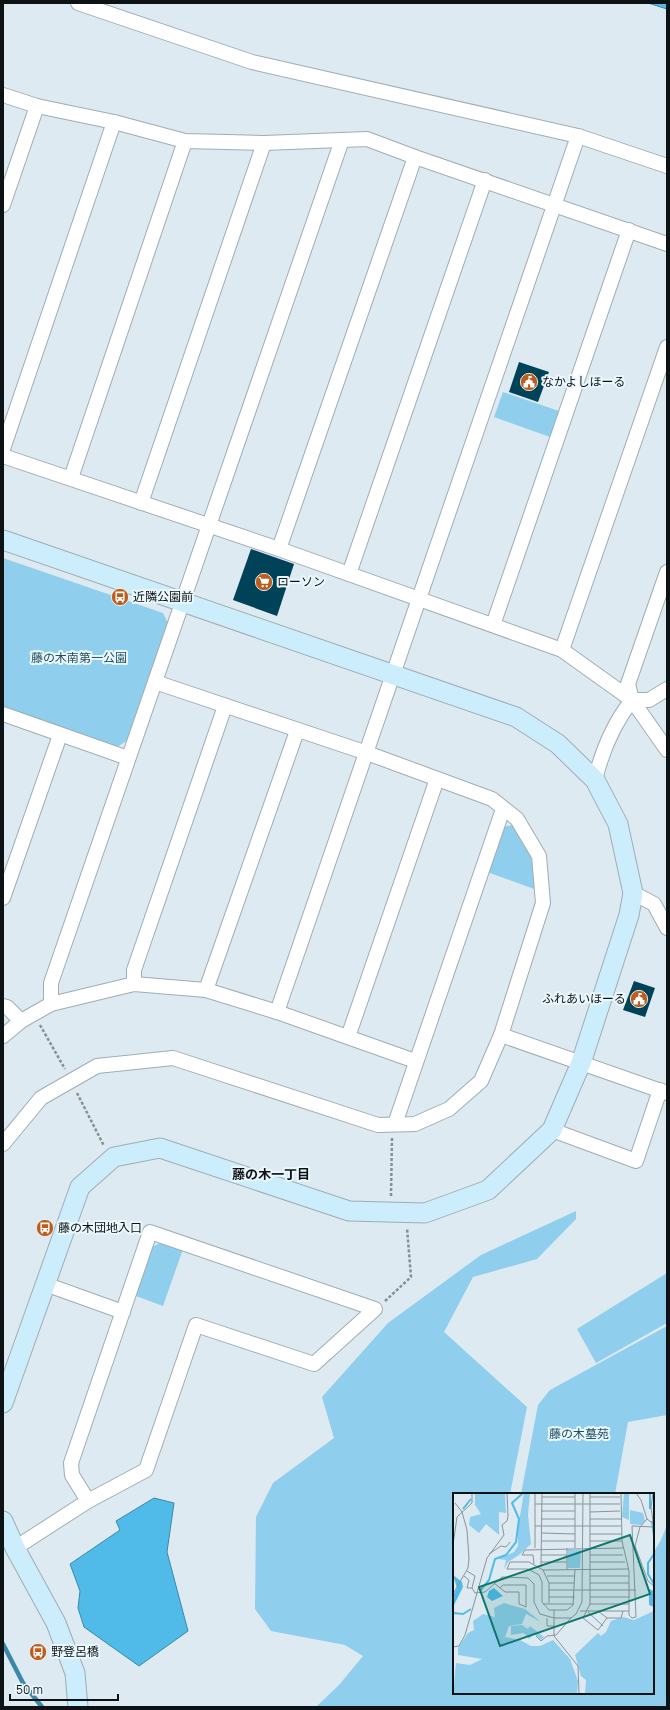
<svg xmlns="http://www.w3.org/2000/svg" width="670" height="1710" font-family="Manrope,'Noto Sans JP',sans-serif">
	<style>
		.green { fill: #8fceec }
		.water { fill: #50bbe8; stroke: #3c88a8 }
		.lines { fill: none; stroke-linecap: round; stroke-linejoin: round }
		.stream { stroke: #3c88a8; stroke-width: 4.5 }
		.building { fill: #004359 }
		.street-casing { stroke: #a0adb3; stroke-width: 16 }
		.secondary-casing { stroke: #a0adb3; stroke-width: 21 }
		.path { stroke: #858f94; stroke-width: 2.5; stroke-dasharray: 3 2; stroke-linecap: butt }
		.street { stroke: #fff; stroke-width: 14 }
		.secondary { stroke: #ccedfb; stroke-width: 19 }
		.labels { text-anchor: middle; stroke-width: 4; stroke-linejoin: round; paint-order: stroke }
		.poi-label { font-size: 12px; fill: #0d1214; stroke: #eaf8fe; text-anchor: start }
		.park-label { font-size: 12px; fill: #224f62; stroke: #eaf8fe }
		.neighbourhood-label { font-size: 13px; font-weight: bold; fill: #0d1214; stroke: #eaf8fe }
		.inset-river { fill: none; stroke: #50bbe8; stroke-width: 2 }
		.inset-road { fill: none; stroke: #8a9499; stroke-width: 1 }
		.view { fill: #0f766e; fill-opacity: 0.15; stroke: #0f766e; stroke-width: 2 }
		.inset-edge { fill: none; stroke: #0d1214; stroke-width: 2 }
	</style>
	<rect width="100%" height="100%" fill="#ddeaf1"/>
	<g class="green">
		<path d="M503,392L559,411L550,437L494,417Z"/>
		<path d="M3,558L163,613L168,623L128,740L117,747L3,707Z"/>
		<path d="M513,825C531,848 533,862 537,890L487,872L503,827Z"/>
		<path d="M576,1211V1219L537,1259L473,1277L444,1332L527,1407L510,1494H454V1693H653V1553L661,1540L667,1525V1707H316L339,1685L363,1656L345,1645L271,1631L255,1609L256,1517L273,1483L334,1438L322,1397L388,1323L481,1255Z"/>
		<path d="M162,1242L183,1249L163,1306L136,1296L152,1247Z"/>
		<path d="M667,1273V1323L596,1363L577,1329Z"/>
		<path d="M667,1326V1415L628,1422L615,1494H521L538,1405L550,1390Z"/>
	</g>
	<g class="water">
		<path d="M648,3H667V9Z"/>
		<path d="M154,1498L174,1503L167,1552L188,1631L139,1666L84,1627L78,1608L80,1591L70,1564L120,1530L116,1521Z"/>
	</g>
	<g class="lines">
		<path class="stream" d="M3,1644L23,1683L42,1707"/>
	</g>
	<g class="building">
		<path d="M519,362L549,372L538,402L509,392Z"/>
		<path d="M251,549L294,564L277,616L233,600Z"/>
		<path d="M634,981L655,988L645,1017L623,1010Z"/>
	</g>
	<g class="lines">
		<defs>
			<g id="street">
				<path d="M78,3L252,62L578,136L667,166"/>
				<path d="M3,95L37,106L114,122L185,141L264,143L367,139L415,157L667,244"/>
				<path d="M3,205L37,106"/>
				<path d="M3,449L114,122"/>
				<path d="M3,456L279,549L562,650L632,700L667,750"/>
				<path d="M71,478L185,141"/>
				<path d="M141,503L264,143"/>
				<path d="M279,549L415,157"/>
				<path d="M349,574L485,180"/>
				<path d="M493,625L629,230"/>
				<path d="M562,650L667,347"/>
				<path d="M632,700H649L667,689"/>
				<path d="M3,714L128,758"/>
				<path d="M595,780C602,751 614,723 632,700L628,684L667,572"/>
				<path d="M633,893L654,904L667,928"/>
				<path d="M3,898L60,735"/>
				<path d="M134,984V970L225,706"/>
				<path d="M206,990L297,731"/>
				<path d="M51,1004V983L342,140"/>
				<path d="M3,1006L7,1007L21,1021"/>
				<path d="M277,1012L578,136"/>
				<path d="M501,1035L667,1093"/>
				<path d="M3,1036L21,1021L51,1004L134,984L206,990L277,1012L415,1061"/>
				<path d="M348,1037L437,779"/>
				<path d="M395,1124L503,809"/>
				<path d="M552,1130L636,1161L660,1090"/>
				<path d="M3,1144L41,1098L97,1066L173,1058L378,1125L415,1124L449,1109L481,1081L501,1035L543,903L539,856L517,819L492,799L367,753L155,682"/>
				<path d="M45,1284L123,1312"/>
				<path d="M15,1548L88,1501L146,1470L196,1325L314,1364L375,1309L150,1232L71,1463L72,1475L88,1501"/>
			</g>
			<g id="secondary">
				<path d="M3,540L516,717L558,744L595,780L618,824L633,893L629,915L581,1063L552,1130L488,1190L425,1213L349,1211L160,1148L114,1157L80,1187L3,1403"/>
				<path d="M3,1521L15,1548L56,1623L75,1673L78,1707"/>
			</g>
		</defs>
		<use href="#street" class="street-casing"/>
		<use href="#secondary" class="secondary-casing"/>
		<g class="path">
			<path d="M40,1025L65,1069"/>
			<path d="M77,1093L104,1146"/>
			<path d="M391,1196L392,1137"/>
			<path d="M385,1301L411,1277L407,1228"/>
		</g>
		<use href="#street" class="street"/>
		<use href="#secondary" class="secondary"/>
	</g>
	<defs>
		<symbol id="civic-disc" viewBox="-11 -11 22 22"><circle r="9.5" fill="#bd5c1c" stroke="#eaf8fe"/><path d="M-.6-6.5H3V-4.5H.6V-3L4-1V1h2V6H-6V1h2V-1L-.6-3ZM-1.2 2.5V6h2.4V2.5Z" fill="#fff"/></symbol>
		<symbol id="supermarket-disc" viewBox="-11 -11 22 22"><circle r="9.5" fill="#bd5c1c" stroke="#eaf8fe"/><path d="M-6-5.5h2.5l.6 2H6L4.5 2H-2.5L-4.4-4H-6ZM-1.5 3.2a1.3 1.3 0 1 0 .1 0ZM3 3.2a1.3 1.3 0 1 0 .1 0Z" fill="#fff"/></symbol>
		<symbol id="bus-disc" viewBox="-11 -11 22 22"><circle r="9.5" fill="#bd5c1c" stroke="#eaf8fe"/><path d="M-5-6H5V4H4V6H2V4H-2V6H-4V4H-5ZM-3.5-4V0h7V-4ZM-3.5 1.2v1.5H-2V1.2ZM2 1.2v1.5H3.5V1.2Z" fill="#fff"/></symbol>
	</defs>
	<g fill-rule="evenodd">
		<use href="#civic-disc" x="519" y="372" width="20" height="20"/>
		<use href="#supermarket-disc" x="254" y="572" width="20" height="20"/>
		<use href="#bus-disc" x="110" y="587" width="20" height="20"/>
		<use href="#civic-disc" x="629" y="989" width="20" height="20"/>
		<use href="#bus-disc" x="35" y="1218" width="20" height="20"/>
		<use href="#bus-disc" x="28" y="1642" width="20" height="20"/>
	</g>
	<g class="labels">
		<g class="poi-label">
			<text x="542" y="386">なかよしほーる</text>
			<text x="277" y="586">ローソン</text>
			<text x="133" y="601">近隣公園前</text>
			<text x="626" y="1003" text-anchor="end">ふれあいほーる</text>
			<text x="58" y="1232">藤の木団地入口</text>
			<text x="51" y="1656">野登呂橋</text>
		</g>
		<g class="park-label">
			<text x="79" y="662">藤の木南第一公園</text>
			<text x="579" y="1438">藤の木墓苑</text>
		</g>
		<g class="neighbourhood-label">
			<text x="271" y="1179">藤の木一丁目</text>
		</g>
	</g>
	<g transform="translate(453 1493)">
		<rect width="201" height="201" fill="#ddeaf1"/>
		<path d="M22,0H52L53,20L46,19V42L33,31L26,40L16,32L17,24L28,21L22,12ZM71,0H77L75,22L78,51L66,62L55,69L51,76L53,67L45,66L61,59L65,53V34ZM171,0H176V27L169,24ZM177,17L190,20L192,28L188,32L177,31ZM115,57H128L127,75H115ZM51,110L72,116L88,129L73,121L69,131L56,133L52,144L67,147L78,153H87L100,147L117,166L125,188L124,201H0L3,170L17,172L29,166L5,162V155L15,140L21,137L20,128L30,121L42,124L41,115ZM201,118V201H132L133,187L128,183L122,162L145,140L148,143L153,139L158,128L170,124L181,127ZM69,132L75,136L77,133L91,144L88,147L81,141L76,146L71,140L58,142V133Z" fill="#8fceec"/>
		<path d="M0,82L9,89L10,94L0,114V103L4,95ZM41,95L50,103L39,108L34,104L36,98ZM196,96L201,98V114L196,112Z" fill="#50bbe8"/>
		<path class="inset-river" d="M10,16L18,6M197,16V0M199,28L201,43M201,61L195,70V81L201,91M27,98L36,87L42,66L53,62L63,49L66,26L59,10L70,0M0,120L10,121L18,116"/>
		<path class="inset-road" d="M137,0V111L130,125L145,137L154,125M168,0L169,48L176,78V122L179,125L183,124L179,33L201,34M183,0L188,7L194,26L201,31M200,0L198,14L201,36M89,4H122M137,4H167M82,11H167M88,18H122M137,19L167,18M88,26H122M137,26H168M194,26L187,34L182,53L195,88L201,93M82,33H168M88,40L122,41M137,41H169M88,48H122M137,48H169M0,52L4,24L19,10V0M82,55V0M122,55V0M36,61L48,53L53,54L57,49M88,62H114M137,62H170M88,69H114M137,69H172M81,71L80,62H69L72,57L170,55M88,74L89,0M114,76V55M90,77L175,76M14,78L22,83L19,95L22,100L32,99L49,84L75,85L81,91V109L87,121L101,125H118L123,121L129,109L130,0M11,83L16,87L14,95H19M94,83H122M137,83H176M41,90L52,99H66V111L73,114V92H50L47,95M96,90H121M137,90H176M96,97H183M0,101L15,75L16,65L14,37L9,19L2,10M96,104H122M137,104H176M96,110V90L90,77L76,69H57L54,76H75L86,82L89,89V109L96,117H114L120,112L122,76M90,111H121M137,111H176M101,117V143L125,173L126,201M127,118H176M145,118L154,125H168L170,118M135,119L150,133M94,125V133H101M83,143L88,148L94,143L103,142L118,125M0,154L6,153L12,142L34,65L51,42L49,32L54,28L55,23L54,0"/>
		<path class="view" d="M177,42L197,101L47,153L26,94Z"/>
		<rect width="201" height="201" class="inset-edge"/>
	</g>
	<rect width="670" height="1710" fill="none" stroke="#0d1214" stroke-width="8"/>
	<path d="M10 1694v6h108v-6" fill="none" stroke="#0d1214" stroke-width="2"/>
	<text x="16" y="1694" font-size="12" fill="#0d1214" stroke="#eaf8fe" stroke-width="3" paint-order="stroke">50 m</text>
</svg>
